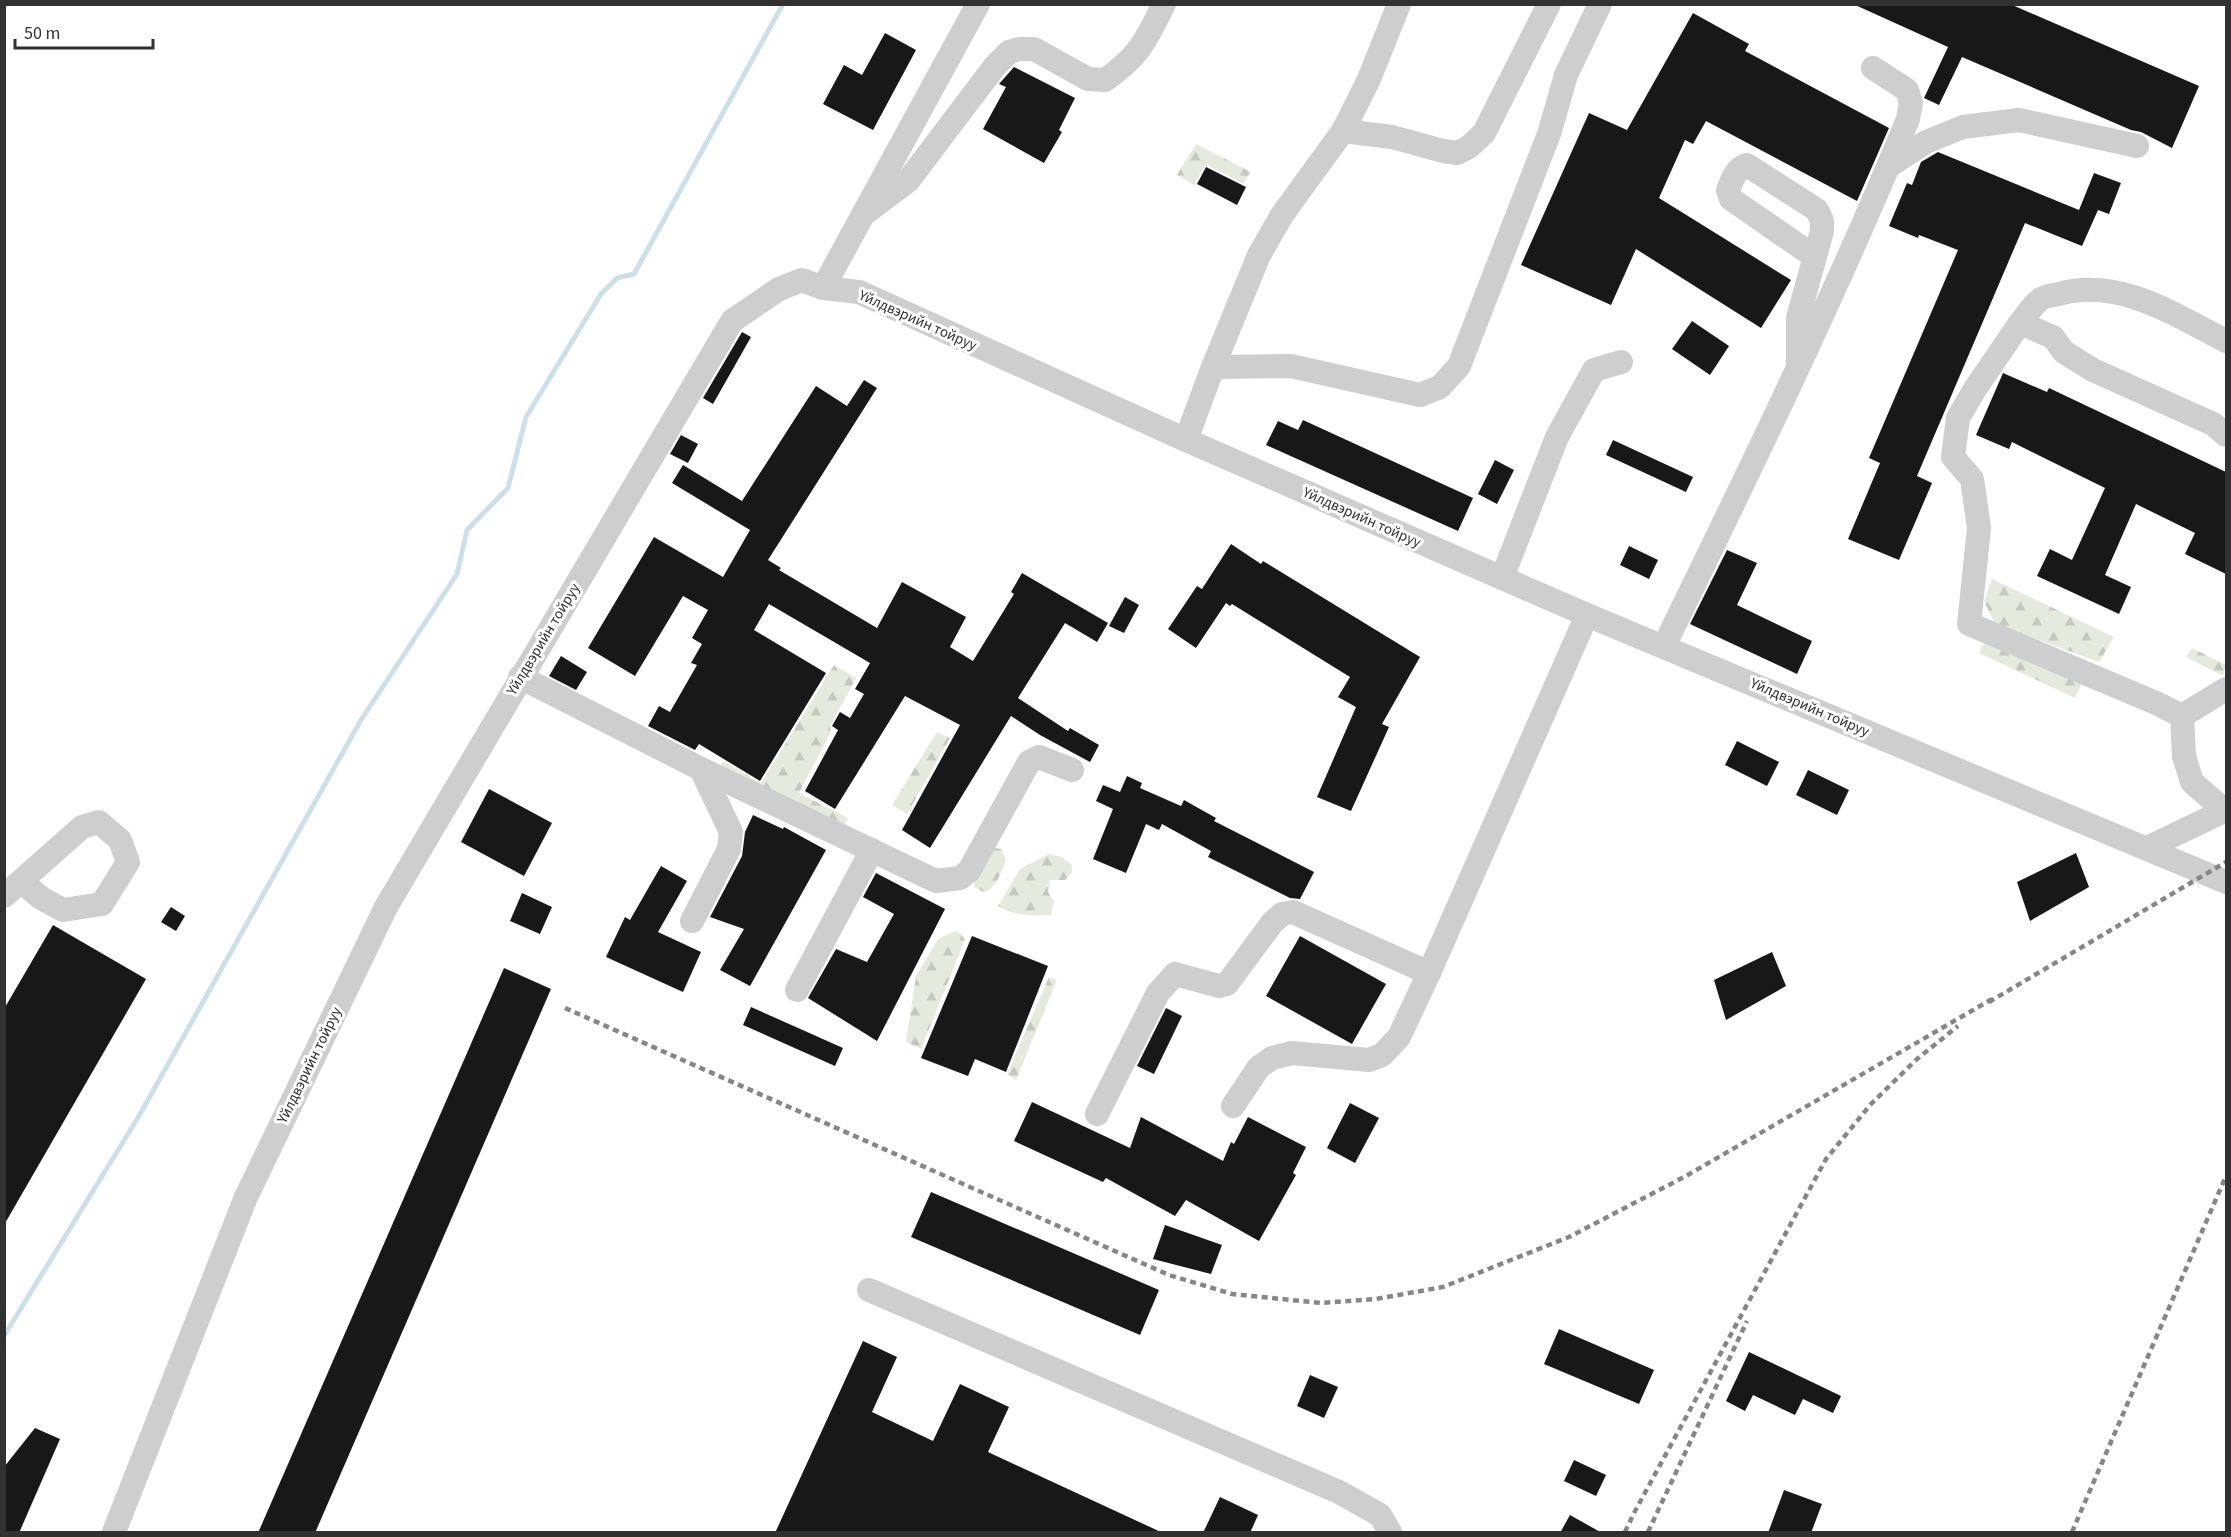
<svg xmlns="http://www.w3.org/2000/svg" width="2231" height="1537" font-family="'Source Sans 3',sans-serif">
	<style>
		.forest { fill: url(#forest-firs) }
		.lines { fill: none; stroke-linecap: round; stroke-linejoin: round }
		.stream { stroke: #cddfe8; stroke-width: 5 }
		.building { fill: #181818 }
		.minor { stroke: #cecece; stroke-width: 24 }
		.rail { stroke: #868686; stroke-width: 4.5; stroke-dasharray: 6 4.5; stroke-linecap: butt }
		.labels { text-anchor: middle; stroke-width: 6; stroke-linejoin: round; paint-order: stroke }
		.street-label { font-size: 15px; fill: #313131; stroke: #fff }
	</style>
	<defs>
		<pattern id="forest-firs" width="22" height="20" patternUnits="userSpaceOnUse" patternTransform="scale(1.5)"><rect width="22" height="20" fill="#e5e9de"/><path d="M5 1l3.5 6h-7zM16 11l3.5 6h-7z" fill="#c5c8bf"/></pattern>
	</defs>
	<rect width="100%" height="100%" fill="#fff"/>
	<g class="forest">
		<path d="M1196,144L1251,172L1243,184L1206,164L1194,185L1177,175Z"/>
		<path d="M1992,579L2114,637L2099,662L1995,624L1984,601Z"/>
		<path d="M1986,638L2083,681L2075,698L1979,653Z"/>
		<path d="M2192,648L2226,665L2223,676L2186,657Z"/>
		<path d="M834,665L856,678L830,726L831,732L799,793L848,818L840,833L717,772L723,761L761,783Z"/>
		<path d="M937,732L950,738L907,814L892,805Z"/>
		<path d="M988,847L1001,849L1006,860C1001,872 997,888 984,892L974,887L978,855Z"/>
		<path d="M1049,854L1062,857L1072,865V873L1065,880H1050L1048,892L1054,901L1051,915C1033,916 1014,916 998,906L1020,869Z"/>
		<path d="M955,931L961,934L965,940L921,1049L906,1042L916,976L938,939Z"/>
		<path d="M1049,977L1057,980L1016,1080L1007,1074Z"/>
	</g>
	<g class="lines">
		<path class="stream" d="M4,1336L139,1116L361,720L457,574L467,530L508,488L526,417L601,294L617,278L634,274L783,4"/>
	</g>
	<g class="building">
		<path d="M1853,4H2010L2199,86L2172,148L2141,132L2131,130L1962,57L1939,105L1924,98L1948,47Z"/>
		<path d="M1693,13L1749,44L1745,51L1889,128L1857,201L1706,121L1693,144L1685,140L1659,198L1791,280L1761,328L1636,249L1611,305L1521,265L1589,113L1627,130Z"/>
		<path d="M885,33L916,50L873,130L823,104L844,65L862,75Z"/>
		<path d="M1014,67L1075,98L1059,130L1062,132L1044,163L983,129L1006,87L999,84Z"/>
		<path d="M1938,152L2079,210L2094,173L2121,183L2109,214L2098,210L2082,246L2025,223L1917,476L1932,483L1899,560L1848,539L1880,463L1869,458L1958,250L1919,235L1918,238L1889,226L1907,183L1912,185L1921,162Z"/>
		<path d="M1206,167L1246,187L1237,205L1197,184Z"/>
		<path d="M1692,321L1729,346L1710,375L1672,349Z"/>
		<path d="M742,332L751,337L713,404L703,398Z"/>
		<path d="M2003,373L2047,392L2049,388L2226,472V574L2185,554L2195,533L2136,504L2105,575L2131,587L2119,614L2037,576L2050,549L2072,560L2105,488L2012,442L2009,449L1976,435Z"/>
		<path d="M864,380L877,388L768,560L781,568L779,570L877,628L902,582L966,617L950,647L973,661L1014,594L1011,592L1022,573L1108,623L1097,642L1065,623L1018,698L1068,731L1070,728L1099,745L1090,762L1040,735L1011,716L930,848L902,830L960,725L905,696L835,809L805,791L838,730L832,726L840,712L850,718L864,694L855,689L870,663L769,604L754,630L826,673L760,781L699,744L695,750L648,726L659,706L670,712L697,665L691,663L702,644L692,638L708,610L683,596L635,676L588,648L654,537L723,577L750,530L672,483L683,465L742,501L816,386L847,406Z"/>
		<path d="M1303,420L1473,498L1458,531L1266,445L1278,421L1298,430Z"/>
		<path d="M681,435L698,444L688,463L670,454Z"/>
		<path d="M1613,440L1693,477L1686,492L1606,455Z"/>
		<path d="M1495,460L1514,470L1497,504L1478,494Z"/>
		<path d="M1231,544L1261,564L1263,561L1420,657L1382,724L1389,727L1351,811L1317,797L1356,707L1338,697L1350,677L1232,604L1230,606L1226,603L1196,648L1168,629L1197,586L1202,589Z"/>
		<path d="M1629,546L1658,560L1649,579L1620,565Z"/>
		<path d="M1727,550L1757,563L1737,605L1812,641L1797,674L1690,624Z"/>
		<path d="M1125,597L1139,605L1124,633L1109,626Z"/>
		<path d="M561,656L587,672L576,690L549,676Z"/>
		<path d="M1737,741L1779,762L1767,786L1725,765Z"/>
		<path d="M1808,770L1849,790L1837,815L1796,795Z"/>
		<path d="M1127,776L1142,783L1140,788L1181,806L1184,800L1216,818L1214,821L1314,872L1300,899L1290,898L1208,857L1211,851L1162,824L1159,830L1146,824L1126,873L1093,859L1113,809L1096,801L1103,785L1120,792Z"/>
		<path d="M489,789L552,823L524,876L461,842Z"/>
		<path d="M753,815L783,829L784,827L826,850L750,986L720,970L744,929L710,917L742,856L745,832Z"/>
		<path d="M2076,853L2089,887L2030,921L2017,882Z"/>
		<path d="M661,866L687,881L658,932L701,952L683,992L606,957L625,917L630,920Z"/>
		<path d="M876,873L945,909L877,1041L808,998L836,949L867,962L894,914L863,897Z"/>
		<path d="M522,893L552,907L540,934L510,921Z"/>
		<path d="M171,907L185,916L176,931L161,922Z"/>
		<path d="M53,925L146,979L4,1225V1009Z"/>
		<path d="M972,936L1048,966L1006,1072L975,1059L968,1076L921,1058Z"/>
		<path d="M1300,936L1386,984L1352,1044L1266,996Z"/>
		<path d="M1772,952L1786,986L1726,1020L1714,980Z"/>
		<path d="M504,968L551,989L315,1533H258Z"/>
		<path d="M751,1007L843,1048L835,1066L743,1025Z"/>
		<path d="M1166,1008L1182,1016L1154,1074L1137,1066Z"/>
		<path d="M1032,1102L1130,1148L1141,1117L1223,1161L1231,1142L1234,1144L1248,1117L1306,1147L1293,1173L1296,1175L1259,1241L1186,1200L1175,1216L1106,1178L1103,1182L1014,1141Z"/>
		<path d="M1350,1103L1379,1118L1355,1163L1327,1148Z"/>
		<path d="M931,1192L1159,1290L1140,1335L911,1237Z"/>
		<path d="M1165,1225L1222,1245L1211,1274L1153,1259Z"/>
		<path d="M1559,1329L1654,1370L1639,1404L1544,1364Z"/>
		<path d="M863,1341L897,1357L872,1412L933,1441L960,1384L1009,1407L988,1452L1163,1533H775Z"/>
		<path d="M1749,1352L1841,1396L1833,1413L1803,1399L1795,1415L1753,1395L1745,1411L1726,1401Z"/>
		<path d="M1310,1375L1338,1387L1324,1418L1297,1406Z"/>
		<path d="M35,1428L60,1439L19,1533H4V1467Z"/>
		<path d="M1574,1460L1606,1475L1596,1496L1564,1481Z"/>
		<path d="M1784,1490L1822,1504L1811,1533H1768Z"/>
		<path d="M1220,1497L1258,1515L1250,1533H1203Z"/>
		<path d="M1570,1515L1602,1533H1560Z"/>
	</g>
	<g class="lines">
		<g class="minor">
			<path d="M1343,131L1392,137L1443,151L1457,153L1469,147L1484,133L1549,4"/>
			<path d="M1889,166L1926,142L1963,127L2019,120L2137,146"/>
			<path d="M864,214L908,181L995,66L1009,52L1019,49H1034L1088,79L1105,80C1140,55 1145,42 1164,4"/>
			<path d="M823,288L978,4"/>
			<path d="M2020,323C2026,316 2033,304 2041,299C2045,296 2054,295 2059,294C2119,277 2175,315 2226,341"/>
			<path d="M1798,362V318L1822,231V221L1817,210L1747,165C1735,169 1733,179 1728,190L1731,199L1815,257"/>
			<path d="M1213,367L1259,255L1282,215L1343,131L1369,79L1399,4"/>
			<path d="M1186,440L1213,367L1291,366L1420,395L1440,387L1459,366L1549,134L1566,75L1600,4"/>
			<path d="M1502,578L1557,437L1594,370L1621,362"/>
			<path d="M1664,646C1749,472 1834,298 1908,119L1911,103L1907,90L1873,68"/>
			<path d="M520,677L701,769L936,881L960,878L969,871L1029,762L1039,757L1072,770"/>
			<path d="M2182,716L2156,703L1969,624L1979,528L1972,479L1953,457L1958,418L1975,389L2020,323L2053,337L2064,352L2093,370L2213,424L2226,435"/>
			<path d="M2182,716L2184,756L2192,782L2225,811"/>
			<path d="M2182,716L2226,689"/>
			<path d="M2147,848L2226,810"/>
			<path d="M4,896L82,827L99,822L120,840L128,862L102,904L63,910L41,898L21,881"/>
			<path d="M692,921L729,849L731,832L701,769"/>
			<path d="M797,990L872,850"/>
			<path d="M1233,1106L1259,1067L1272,1058L1292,1053L1369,1060L1382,1055L1399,1037L1429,973L1587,615"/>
			<path d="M1097,1114L1158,993L1175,974L1219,986L1227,984L1272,923L1282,914L1293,912L1429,973"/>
			<path d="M869,1290L1339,1492L1380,1515L1390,1532"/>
			<path d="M114,1532L246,1197L386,907L732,321L779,289L802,280L823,288L859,292L1186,440L1587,615L2226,882"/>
		</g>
		<g class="rail">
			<path d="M1989,1002L2226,862"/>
			<path d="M565,1008L1169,1275L1232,1294L1321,1303L1376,1299L1443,1287L1569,1237L1686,1176L1994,998"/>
			<path d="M1625,1532L1634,1513L1826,1159L1871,1104L1917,1059L1958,1026"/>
			<path d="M1648,1532L1747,1321"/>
			<path d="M2072,1532L2226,1176"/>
		</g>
	</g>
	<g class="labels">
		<g class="street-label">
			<text transform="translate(918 320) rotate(24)" y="5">Үйлдвэрийн тойруу</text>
			<text transform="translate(1362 517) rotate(24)" y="5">Үйлдвэрийн тойруу</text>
			<text transform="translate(543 639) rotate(-59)" y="5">Үйлдвэрийн тойруу</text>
			<text transform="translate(1810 707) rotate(23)" y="5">Үйлдвэрийн тойруу</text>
			<text transform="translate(309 1065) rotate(-64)" y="5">Үйлдвэрийн тойруу</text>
		</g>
	</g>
	<rect width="2231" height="1537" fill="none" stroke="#313131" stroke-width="12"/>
	<path d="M15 39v9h138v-9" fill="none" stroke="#313131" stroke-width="3"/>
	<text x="24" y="39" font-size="18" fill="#313131" stroke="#ffffff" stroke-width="4.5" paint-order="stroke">50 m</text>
</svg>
